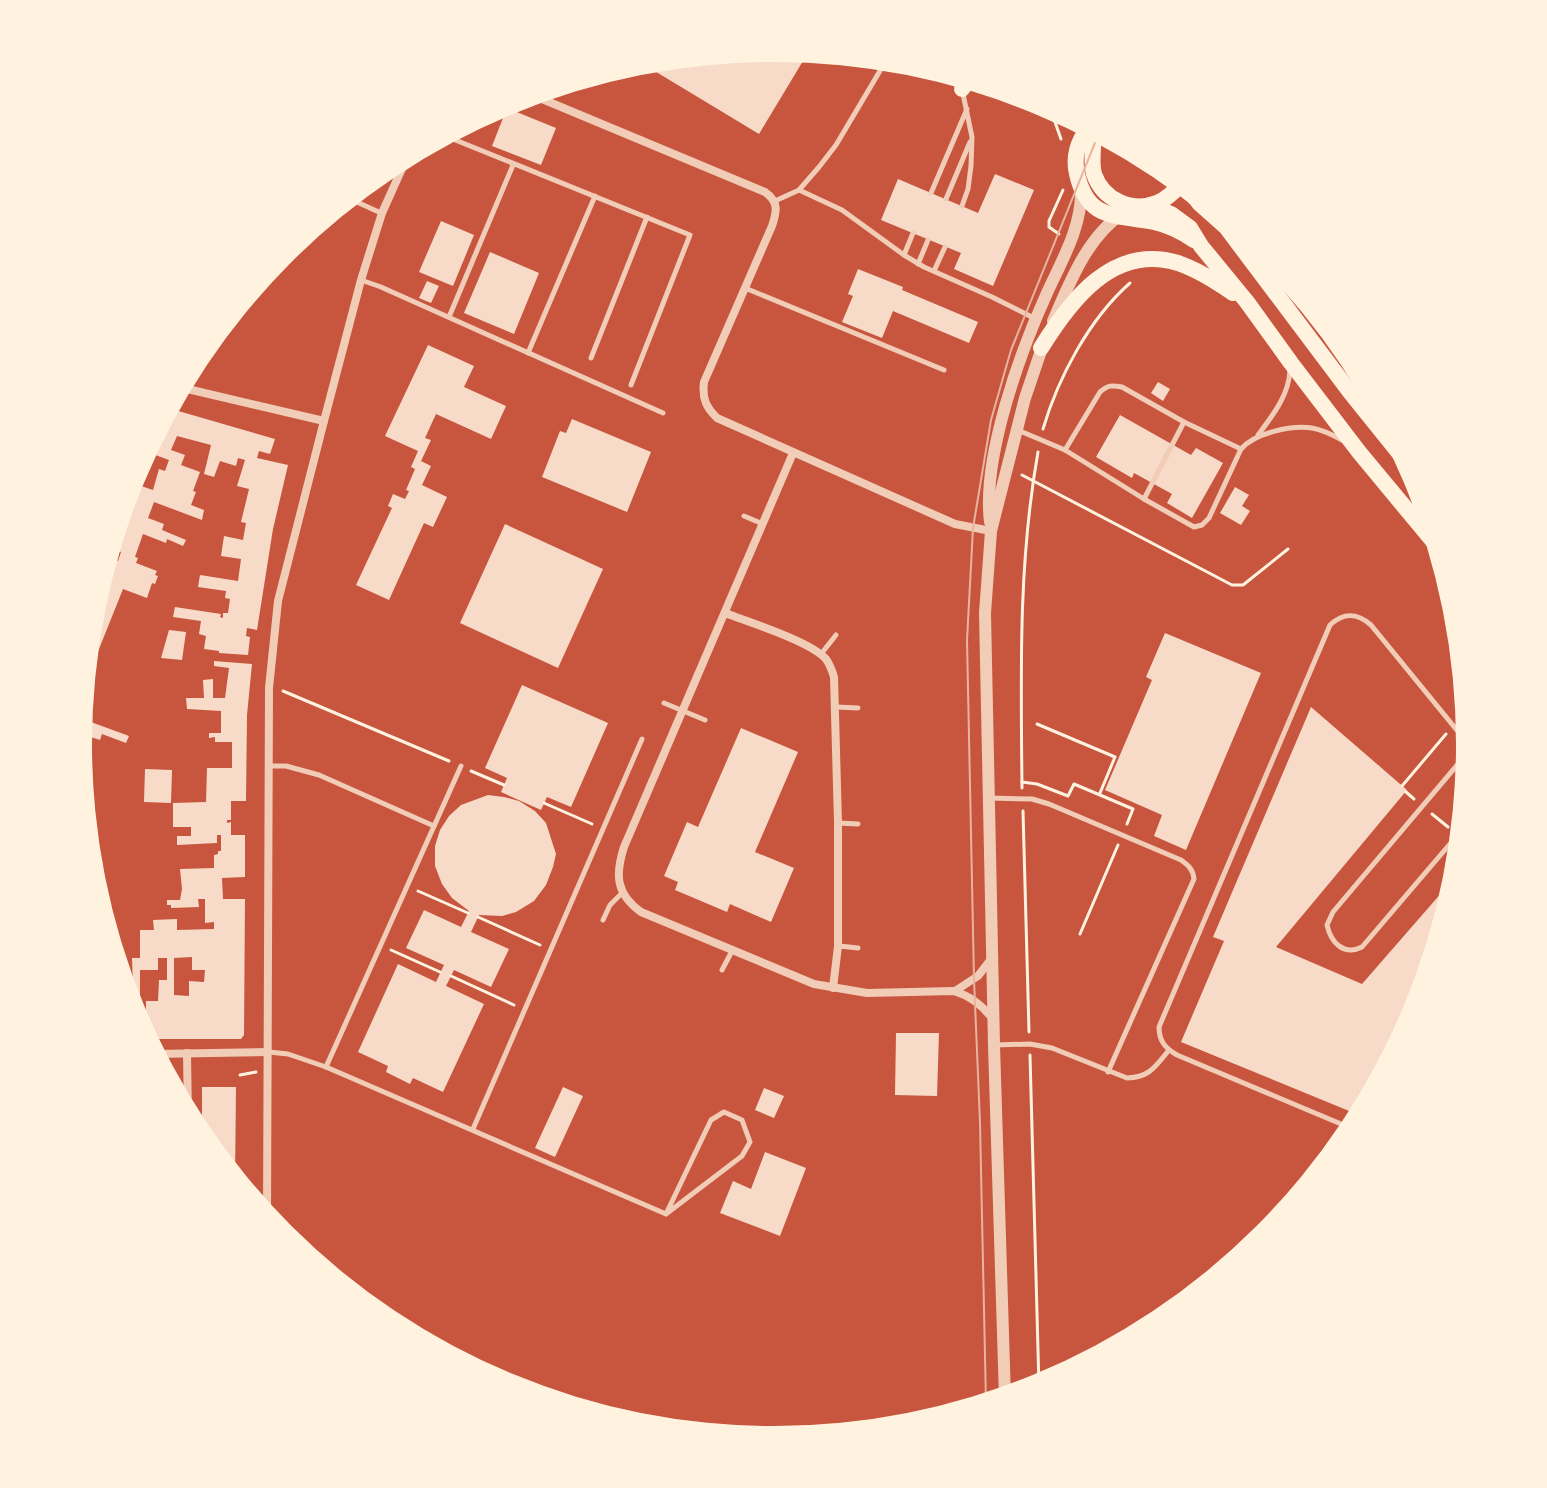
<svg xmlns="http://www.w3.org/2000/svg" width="1547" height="1488" font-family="'Archivo Narrow',sans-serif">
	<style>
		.building { fill: #f7dbc8; fill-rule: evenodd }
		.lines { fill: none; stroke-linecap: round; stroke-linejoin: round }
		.path { stroke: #fff3e0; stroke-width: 3 }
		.service { stroke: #f1ccb7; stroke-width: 5 }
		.minor { stroke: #f1ccb7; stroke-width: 8 }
		.tertiary { stroke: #f1ccb7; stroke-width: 12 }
		.primary { stroke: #fff3e0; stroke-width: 16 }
		.tram { stroke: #e9b49f; stroke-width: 2 }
	</style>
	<rect width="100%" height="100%" fill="#c8553d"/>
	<g class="building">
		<path d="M774,48L809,51L759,134L638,61Z"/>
		<path d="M507,108L556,128L541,165L492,146Z"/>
		<path d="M995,174L1034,190L993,286L954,269L961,253L881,220L898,179L978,213Z"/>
		<path d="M441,221L474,235L453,286L419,272Z"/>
		<path d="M490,252L539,273L514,334L464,313Z"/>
		<path d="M858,269L903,287L902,290L978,322L969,343L893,311L882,338L842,322L853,296L848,294Z"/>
		<path d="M427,281L439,286L431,303L419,298Z"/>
		<path d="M428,345L474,366L464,387L506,406L491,439L436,414L425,438L431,440L421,461L431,466L422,485L447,497L433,527L424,523L389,600L356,585L392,508L388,506L393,494L405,499L409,491L406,490L415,469L411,467L418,451L385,436Z"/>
		<path d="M1158,382L1170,389L1163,401L1151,393Z"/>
		<path d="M168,408L275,439L270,454L259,451L257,458L288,465L273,529L257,630L247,628L246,636L250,637L248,655L219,653V651L204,649L206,636L199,634L201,621L173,617L175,607L221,614L220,617L223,618V613H228L230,599L225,598L226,591L198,587L200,575L238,581L241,559L221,556L224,536L243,540L246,523L241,522L249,489L237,486L245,460L238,458L236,466L220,461L214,477L204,474L211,445L177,436L171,450L185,455L181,465L200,472L193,491L196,492L191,505L204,510L202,520L154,502L148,518L164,524L162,530L186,540L183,546L167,539L166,543L143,534L135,557L138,558L136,563L157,571L155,575L158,576L155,584L152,583L147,598L123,589L83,689L91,608L93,600L110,558L118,561L121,552L113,548L138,485L153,490L159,469L165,471L169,460L150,453Z"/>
		<path d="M1120,415L1191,455L1196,448L1223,463L1192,518L1167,503L1172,494L1134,473L1132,478L1096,457Z"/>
		<path d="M572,419L651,452L627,512L542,477L560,431L566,433Z"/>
		<path d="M1235,487L1249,495L1242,506L1250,511L1241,525L1220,513Z"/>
		<path d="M505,524L603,569L558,668L460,623Z"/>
		<path d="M169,630L186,632L182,660L161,658Z"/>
		<path d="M1165,633L1261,673L1186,850L1154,836L1162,815L1105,790L1152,680L1146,677Z"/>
		<path d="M214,661L252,664L247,715L246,801H231V820H227V823L231,822V835H245V877L222,878L223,899H245L244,1035L241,1039H146L130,1010V989H133L132,958H140V930H154L153,920L177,919V930L214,929V922L205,923V899H198L199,907L171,908V905H167V900H180L182,889L180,869L214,868V855L218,854V851H221V835H217V843L177,845V836H191V827H173V803L206,802L207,768H232V742H215V737L209,738V733H221V711L187,709L186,698H204L203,680L213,679V698H225L229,668L214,666ZM192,957V970H205L204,982L189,981V996L174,995V958ZM158,958H167V980H159L158,1001H146V1010L140,1009V970H158Z"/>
		<path d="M522,685L608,723L571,807L547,797L541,810L501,792L507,778L485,768Z"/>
		<path d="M1311,707L1407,790L1276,947L1362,984L1457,875L1416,1011L1374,1090L1354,1113L1181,1042L1224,941L1213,937Z"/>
		<path d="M80,718L129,736L126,743L102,734L100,740L91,737L78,741Z"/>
		<path d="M741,728L798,752L755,852L794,868L771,922L730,904L727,912L675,890L678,882L664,876L687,822L698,827Z"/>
		<path d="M145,769L172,770L171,803L144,802Z"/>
		<path d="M488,795L504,797L519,801L535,811L546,823L556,854L553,867L546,885L534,901L516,912L502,916L479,915L471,932L509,949L491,987L454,970L446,986L484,1004L443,1092L413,1078L410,1084L386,1072L388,1066L358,1052L398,964L436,982L444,965L406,948L424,910L461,927L469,911L452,898L442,884L435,866V846L440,830L449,816L461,805Z"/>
		<path d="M896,1033H939L937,1096L895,1095Z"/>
		<path d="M202,1087H236L235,1180L202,1139Z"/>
		<path d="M563,1087L583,1096L555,1157L535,1148Z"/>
		<path d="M764,1088L784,1096L774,1118L755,1110Z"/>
		<path d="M765,1152L806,1168L780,1236L720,1213L733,1181L751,1189Z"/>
	</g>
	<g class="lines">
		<g class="path">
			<path d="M1040,101L1055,122L1061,139"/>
			<path d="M1059,234L1049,227V221L1063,190"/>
			<path d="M1043,429C1058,378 1089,319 1130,283"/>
			<path d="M1022,475L1232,585H1243L1288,549"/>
			<path d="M283,691L449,761"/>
			<path d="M1037,724L1115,757L1100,793"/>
			<path d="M471,771L504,785"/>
			<path d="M1022,782L1037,784L1068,796L1074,784L1133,809L1127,824"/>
			<path d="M1402,786L1446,734"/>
			<path d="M1022,788C1021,675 1018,564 1038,452"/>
			<path d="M1406,792L1414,799"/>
			<path d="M544,803L592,824"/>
			<path d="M1023,811L1029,1032"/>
			<path d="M1432,814L1448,827"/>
			<path d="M418,891L468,913"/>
			<path d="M478,917L540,945"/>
			<path d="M1080,934L1118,845"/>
			<path d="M391,950L440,972"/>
			<path d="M451,976L514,1005"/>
			<path d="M1030,1055L1039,1387"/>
			<path d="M240,1075L256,1072"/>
			<path d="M500,1383L515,1389"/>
		</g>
		<g class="service">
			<path d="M948,73L962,89L972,137L971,166L968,189L962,206"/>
			<path d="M443,135L690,235L631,385"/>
			<path d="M799,190L842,210L904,255L924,267L992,297L1036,319"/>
			<path d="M931,193L967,109"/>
			<path d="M348,198L381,213"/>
			<path d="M946,199L970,142"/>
			<path d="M775,201L799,190L819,167L836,145L887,59"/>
			<path d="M904,255L913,233"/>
			<path d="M918,264L928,240"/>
			<path d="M934,271L945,247"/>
			<path d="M361,280L381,287L663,413"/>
			<path d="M745,288L944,370"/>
			<path d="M449,317L513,165"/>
			<path d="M528,353L595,196"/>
			<path d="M591,358L647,217"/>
			<path d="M1020,431L1065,450L1144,499L1194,527L1202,525L1209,518L1241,449C1255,433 1291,425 1312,428C1323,430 1333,435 1342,440"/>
			<path d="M1258,435C1273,415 1289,395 1290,370"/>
			<path d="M1065,450L1100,392C1108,385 1112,385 1122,387L1184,422L1241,449"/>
			<path d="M1144,499L1184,422"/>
			<path d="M744,516L763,524"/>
			<path d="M821,654L836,635"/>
			<path d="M664,703L705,720"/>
			<path d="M836,707L858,708"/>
			<path d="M269,766H286L319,775L434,826"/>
			<path d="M989,798L1032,799L1049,804L1181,860C1188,865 1193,869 1194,879L1108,1072"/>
			<path d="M838,823L858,824"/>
			<path d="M1461,831L1362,947C1344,956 1331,943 1327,925L1333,912L1469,751"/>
			<path d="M603,920L610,905L622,893"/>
			<path d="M839,946L858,948"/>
			<path d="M722,970L732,951"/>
			<path d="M995,1045L1030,1044L1052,1048L1127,1078C1150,1077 1155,1067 1169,1050"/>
			<path d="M269,1052L288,1054L326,1067L666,1214L711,1120L724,1112L742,1120L750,1142L742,1156L666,1214"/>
			<path d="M326,1067L461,766"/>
			<path d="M473,1129L642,739"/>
			<path d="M1353,1129L1177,1055C1165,1048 1159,1041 1159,1027L1330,625C1344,612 1357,613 1371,625L1469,745"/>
		</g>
		<g class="minor">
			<path d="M530,94L765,192C779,202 777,211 772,226L704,382C702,399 706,407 717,418L937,516L955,524L991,531"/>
			<path d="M179,387L324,421"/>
			<path d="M793,453L624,847C615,875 616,894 641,912L814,984L867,993L954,991C970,996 982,1005 992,1018"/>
			<path d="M725,613C751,623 809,641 826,659C830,665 832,670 834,677L838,823V946L833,988"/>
			<path d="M955,991L978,976L992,958"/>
			<path d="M187,1053L188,1118"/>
			<path d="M154,1054L268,1052"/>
			<path d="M267,1219L269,688L278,601L324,421L361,280L382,213L409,153"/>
		</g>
		<g class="tertiary">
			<path d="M1053,321C1069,284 1087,237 1122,214"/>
			<path d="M990,522C982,458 1020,352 1047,293C1062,260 1082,227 1081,190"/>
			<path d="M1005,1398L994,1045L985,613L991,531L1025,398L1044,342"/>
		</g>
		<g class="primary">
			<path d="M962,89L969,79"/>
			<path d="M1089,127C1078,141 1073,157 1077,174C1088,222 1117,214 1154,222C1168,225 1182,232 1194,240"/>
			<path d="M1093,129C1095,144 1090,159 1094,174C1103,200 1132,213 1157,203C1167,199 1175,191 1182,183"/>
			<path d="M1186,186L1199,203L1226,227L1350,392L1412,469"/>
			<path d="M1150,205L1171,214L1190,228L1201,246L1247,302L1291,363L1359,452L1437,546"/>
			<path d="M1041,348C1070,301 1113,243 1178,263C1198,270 1215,281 1233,293"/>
		</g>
		<path class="tram" d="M986,1403L980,1123L974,979L967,640L973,528L991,420L1011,350L1099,133"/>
	</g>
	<path d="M0 0H1547V1488H0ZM92 744a682 682 0 1 1 1364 0a682 682 0 1 1-1364 0Z" fill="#fff3e0" fill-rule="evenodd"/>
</svg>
